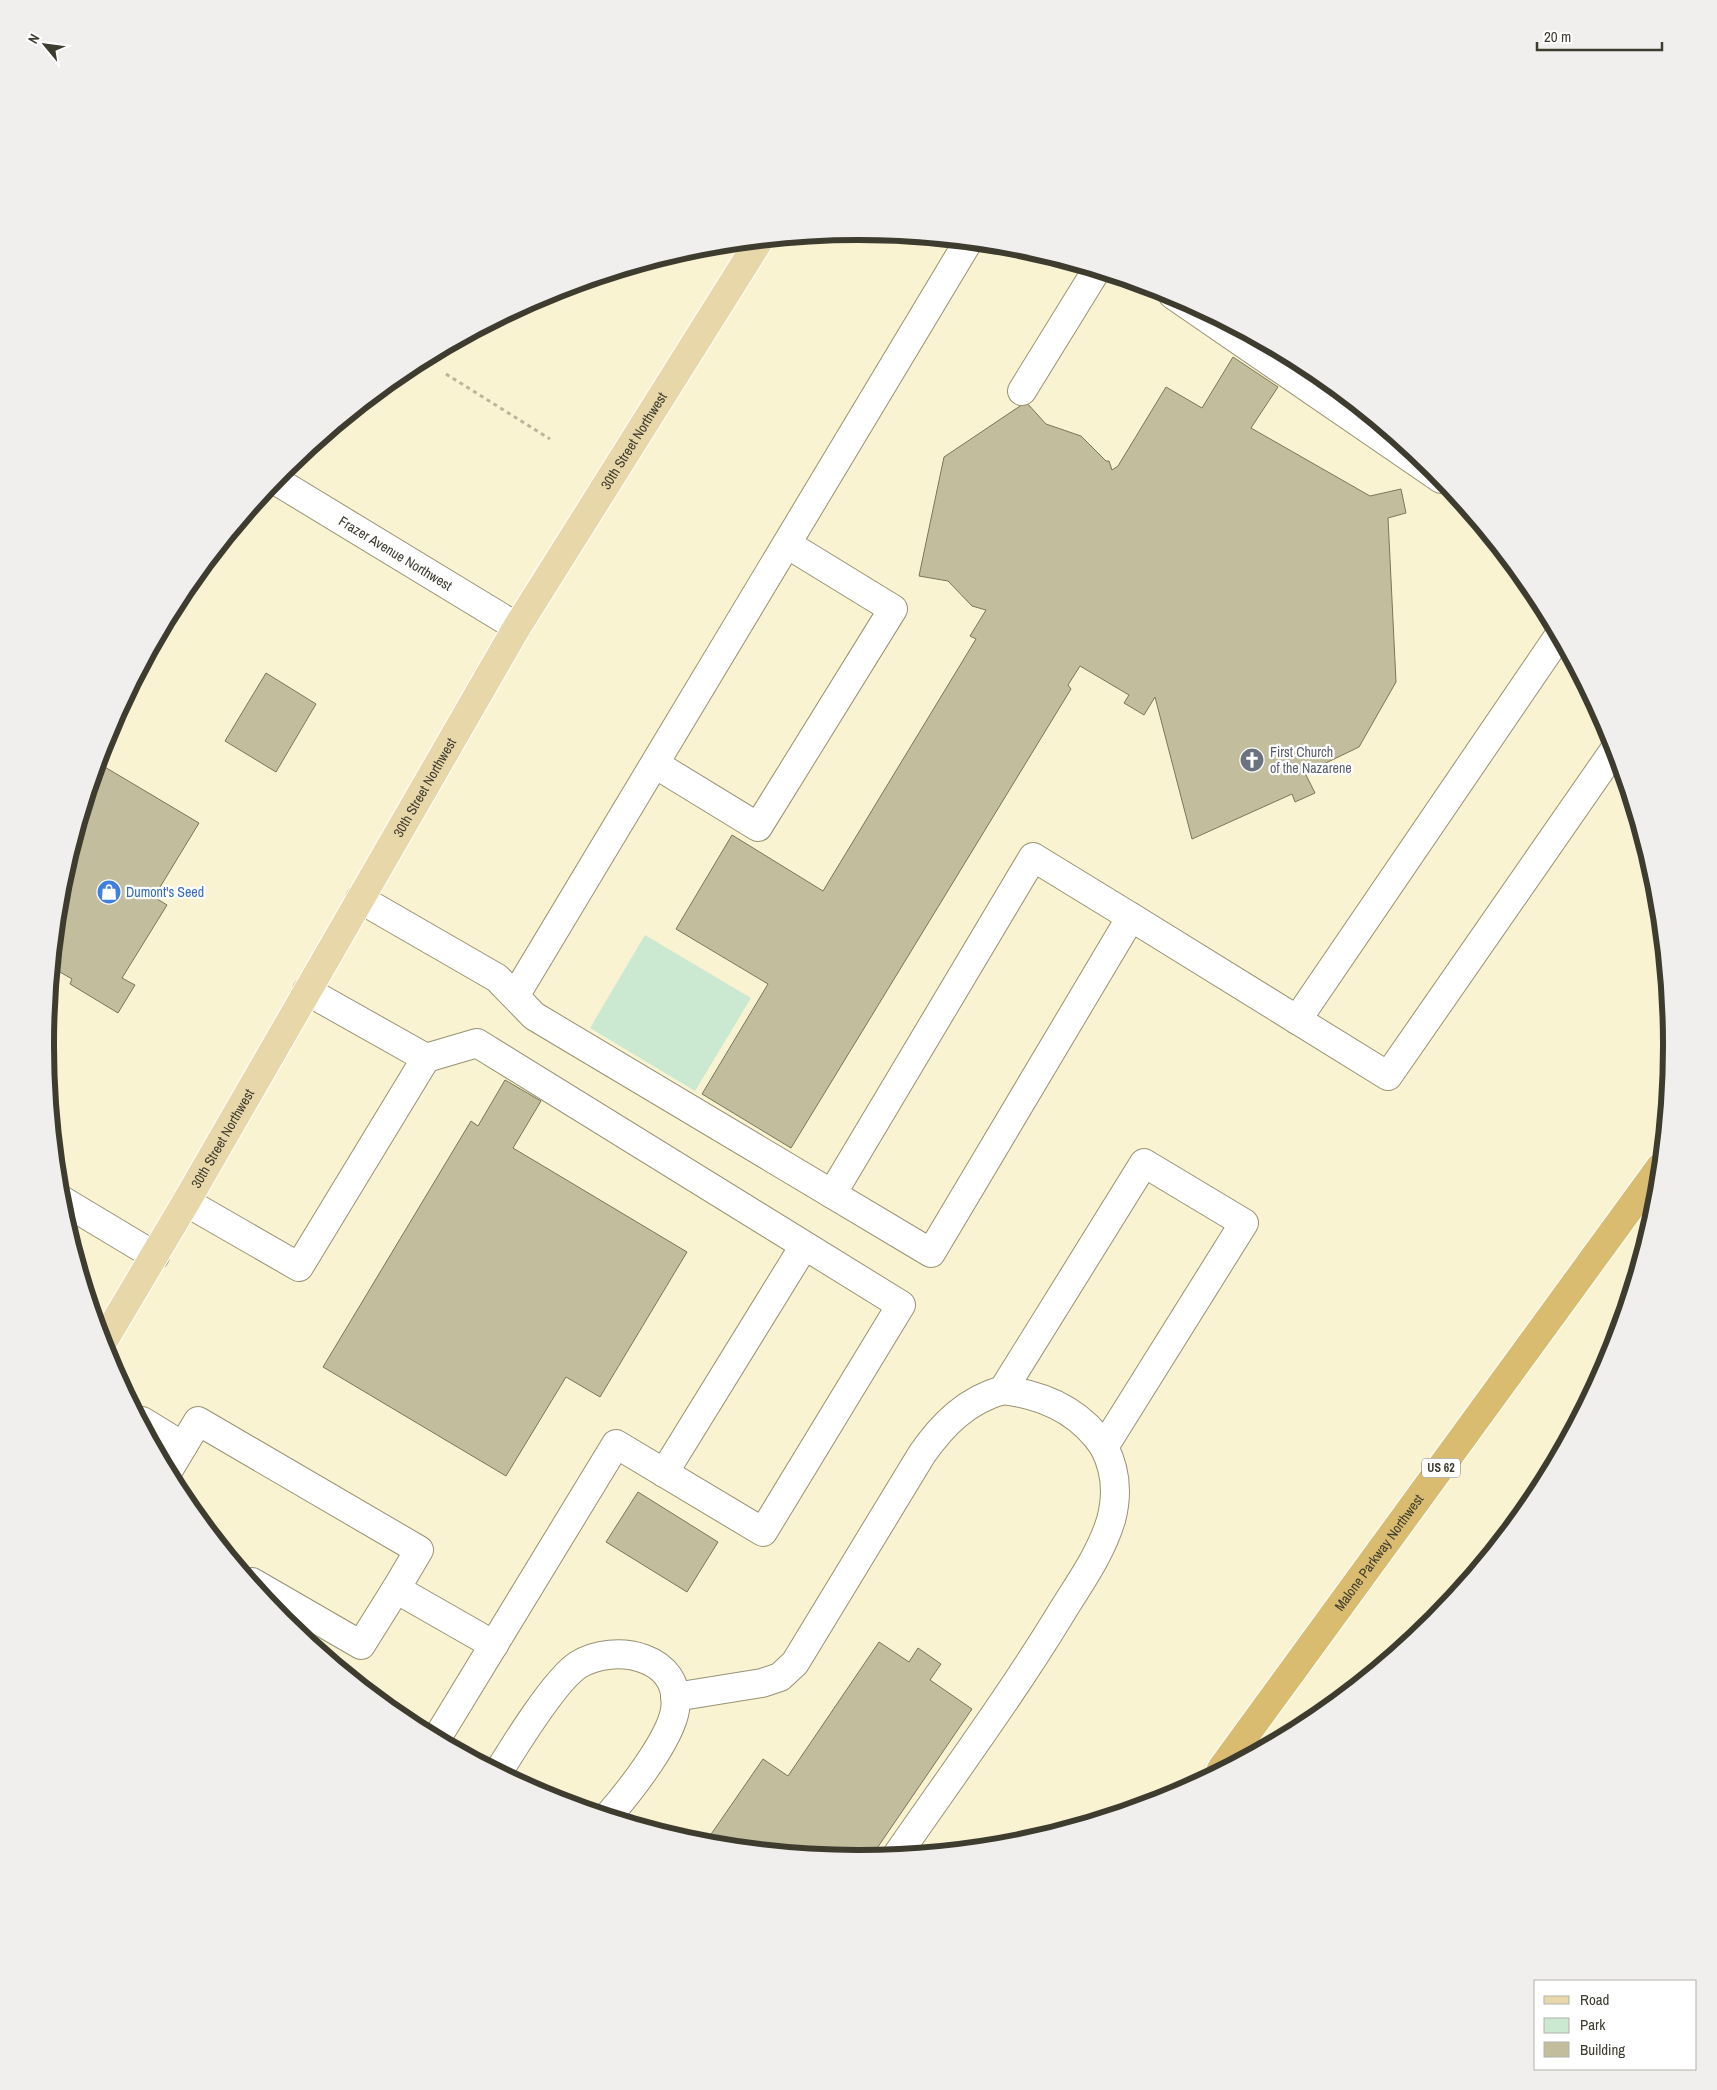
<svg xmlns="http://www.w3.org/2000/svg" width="1717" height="2090" font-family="'Archivo Narrow',sans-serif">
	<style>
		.green { fill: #cbe9d1 }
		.building { fill: #c2bd9d; stroke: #7b7658 }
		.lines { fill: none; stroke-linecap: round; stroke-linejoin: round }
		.minor-casing { stroke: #979274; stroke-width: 30 }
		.major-casing { stroke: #fff; stroke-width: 30 }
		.highway-casing { stroke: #fff; stroke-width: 30 }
		.path { stroke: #bab59b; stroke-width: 3; stroke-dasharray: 4 4; stroke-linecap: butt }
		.minor { stroke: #fff; stroke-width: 28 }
		.major { stroke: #e8d7a9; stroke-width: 28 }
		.highway { stroke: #d9bc6f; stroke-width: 28 }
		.labels { text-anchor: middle; stroke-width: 4.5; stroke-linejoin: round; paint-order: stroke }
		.shield { fill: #fff; stroke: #78766d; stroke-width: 1 }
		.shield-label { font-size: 12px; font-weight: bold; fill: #3e3c2f }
		.street-label { font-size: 14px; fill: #3e3c2f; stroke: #fff }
		.worship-label { font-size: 14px; fill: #5b616d; stroke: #fff; text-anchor: start }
		.shop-label { font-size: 14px; fill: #366cbe; stroke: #fff; text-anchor: start }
		.rim { fill: none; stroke: #3e3c2f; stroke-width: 6 }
	</style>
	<rect width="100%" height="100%" fill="#f9f3d2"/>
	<path class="green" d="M645,935L751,998L695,1091L590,1028Z"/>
	<g class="building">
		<path d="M1233,357L1278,387L1251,428L1370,496L1401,489L1406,513L1388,518L1396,682L1359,747L1305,773L1315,793L1295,802L1292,794L1192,839L1155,697L1144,715L1124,703L1129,695L1080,666L1068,685L1071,689L791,1148L702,1094L768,984L676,929L732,835L823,891L976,639L970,636L986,610L972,606L948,581L919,576L944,457L1026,402L1046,424L1081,436L1106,461H1109L1112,470L1118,466L1166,387L1202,408Z"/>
		<path d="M266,673L316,704L276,772L225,741Z"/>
		<path d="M98,763L199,823L154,897L167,905L122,978L135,985L118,1013L70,984L72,979L53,968L54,952L56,948L55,947L61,886Z"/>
		<path d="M505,1080L541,1101L513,1148L687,1252L600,1397L566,1377L506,1476L323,1367L471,1121L478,1126Z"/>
		<path d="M638,1492L718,1542L687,1592L606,1542Z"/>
		<path d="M879,1642L909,1662L918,1648L941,1664L930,1680L972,1709L871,1857L858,1858L839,1857L833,1853L831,1856L705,1843L763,1759L788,1776Z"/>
	</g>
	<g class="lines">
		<defs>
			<g id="minor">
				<path d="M1173,295L1441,479"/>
				<path d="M1022,391L1096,271"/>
				<path id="s1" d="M275,480L517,627"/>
				<path d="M655,764L758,827L893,609L787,544"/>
				<path d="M360,899L497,978L534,1016L931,1253L1131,917L1388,1076L1615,749"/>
				<path d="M307,991L426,1058"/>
				<path d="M515,996L968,242"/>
				<path d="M1297,1020L1558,637"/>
				<path d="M832,1194L1033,857L1131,917"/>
				<path d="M60,1199L155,1256"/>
				<path d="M186,1202L299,1267L426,1058L477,1043L901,1305L763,1532L616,1444L437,1738"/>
				<path d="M1003,1390C1044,1395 1081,1412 1104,1447"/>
				<path d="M142,1421L183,1446"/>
				<path d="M168,1471L198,1421L419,1550L396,1589L494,1645"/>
				<path d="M664,1473L804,1246"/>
				<path d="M252,1582L361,1645L396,1589"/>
				<path d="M675,1697L762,1683L780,1677L795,1663L922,1454C943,1424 967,1400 1003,1390L1144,1163L1244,1223L1104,1447C1116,1470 1118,1494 1111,1520C1101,1553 1081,1581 1063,1610C1012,1694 953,1774 897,1855"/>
				<path d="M499,1771C515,1745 555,1680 578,1665C615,1642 683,1656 675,1710C670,1740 629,1792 609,1815"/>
			</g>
			<g id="major">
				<path id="s2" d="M103,1342L186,1202L517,627L759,241"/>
			</g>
			<g id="highway">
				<path id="s3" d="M1221,1769L1660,1167"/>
			</g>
		</defs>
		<use href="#minor" class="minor-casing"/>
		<use href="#major" class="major-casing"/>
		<use href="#highway" class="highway-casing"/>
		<path class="path" d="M446,374L550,439"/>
		<use href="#minor" class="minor"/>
		<use href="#major" class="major"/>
		<use href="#highway" class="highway"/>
	</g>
	<defs>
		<symbol id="church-disc" viewBox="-11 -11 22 22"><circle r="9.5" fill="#6b7280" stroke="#fff"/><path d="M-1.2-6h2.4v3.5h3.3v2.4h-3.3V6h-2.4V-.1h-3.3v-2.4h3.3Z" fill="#fff"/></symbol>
		<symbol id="shop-disc" viewBox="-11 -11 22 22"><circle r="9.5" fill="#3f7fe0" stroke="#fff"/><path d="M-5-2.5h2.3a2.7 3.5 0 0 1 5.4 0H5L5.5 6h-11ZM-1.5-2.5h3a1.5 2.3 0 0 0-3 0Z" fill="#fff"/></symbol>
	</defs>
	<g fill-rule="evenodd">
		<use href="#church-disc" x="1238" y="746" width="28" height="28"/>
		<use href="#shop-disc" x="95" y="878" width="28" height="28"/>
	</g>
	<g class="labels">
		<rect class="shield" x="1422" y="1458.5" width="38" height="19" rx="4"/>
		<g class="shield-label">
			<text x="1441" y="1472">US 62</text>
		</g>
		<g class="street-label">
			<text dy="5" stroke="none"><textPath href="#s2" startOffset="1046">30th Street Northwest</textPath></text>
			<text dy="5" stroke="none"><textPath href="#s1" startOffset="141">Frazer Avenue Northwest</textPath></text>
			<text dy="5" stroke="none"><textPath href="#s2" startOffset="641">30th Street Northwest</textPath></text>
			<text dy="5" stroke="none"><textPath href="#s2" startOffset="236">30th Street Northwest</textPath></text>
			<text dy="5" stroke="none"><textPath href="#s3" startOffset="268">Malone Parkway Northwest</textPath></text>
		</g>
		<g class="worship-label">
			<text x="1270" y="757">First Church<tspan x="1270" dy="16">of the Nazarene</tspan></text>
		</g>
		<g class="shop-label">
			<text x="126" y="897">Dumont's Seed</text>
		</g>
	</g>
	<path d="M0 0H1717V2090H0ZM858 240H859A804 804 0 0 1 1663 1044V1046A804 804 0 0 1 859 1850H858A804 804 0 0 1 54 1046V1044A804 804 0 0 1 858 240Z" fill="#f0efee" fill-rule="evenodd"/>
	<path class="rim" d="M858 240H859A804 804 0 0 1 1663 1044V1046A804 804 0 0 1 859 1850H858A804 804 0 0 1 54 1046V1044A804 804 0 0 1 858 240Z"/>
	<rect x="1534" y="1980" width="162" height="90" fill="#ffffff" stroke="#b2b1ac"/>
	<rect x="1544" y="1996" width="25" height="8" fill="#e8d7a9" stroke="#b2b1ac"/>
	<text x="1580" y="2005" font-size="15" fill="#3e3c2f">Road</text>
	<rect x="1544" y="2018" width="25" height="15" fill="#cbe9d1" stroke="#b2b1ac"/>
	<text x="1580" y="2030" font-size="15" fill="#3e3c2f">Park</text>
	<rect x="1544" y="2042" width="25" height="15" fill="#c2bd9d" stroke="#b2b1ac"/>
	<text x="1580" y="2055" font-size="15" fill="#3e3c2f">Building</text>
	<g transform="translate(45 45) rotate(299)" stroke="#ffffff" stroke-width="4" paint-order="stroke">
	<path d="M0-4L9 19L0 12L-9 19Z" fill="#3e3c2f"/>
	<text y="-8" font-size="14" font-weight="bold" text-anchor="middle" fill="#3e3c2f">N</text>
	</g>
	<path d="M1537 42v8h125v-8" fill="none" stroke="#3e3c2f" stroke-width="2.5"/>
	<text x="1544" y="42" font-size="15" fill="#3e3c2f" stroke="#ffffff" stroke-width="4" paint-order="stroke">20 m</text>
</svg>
